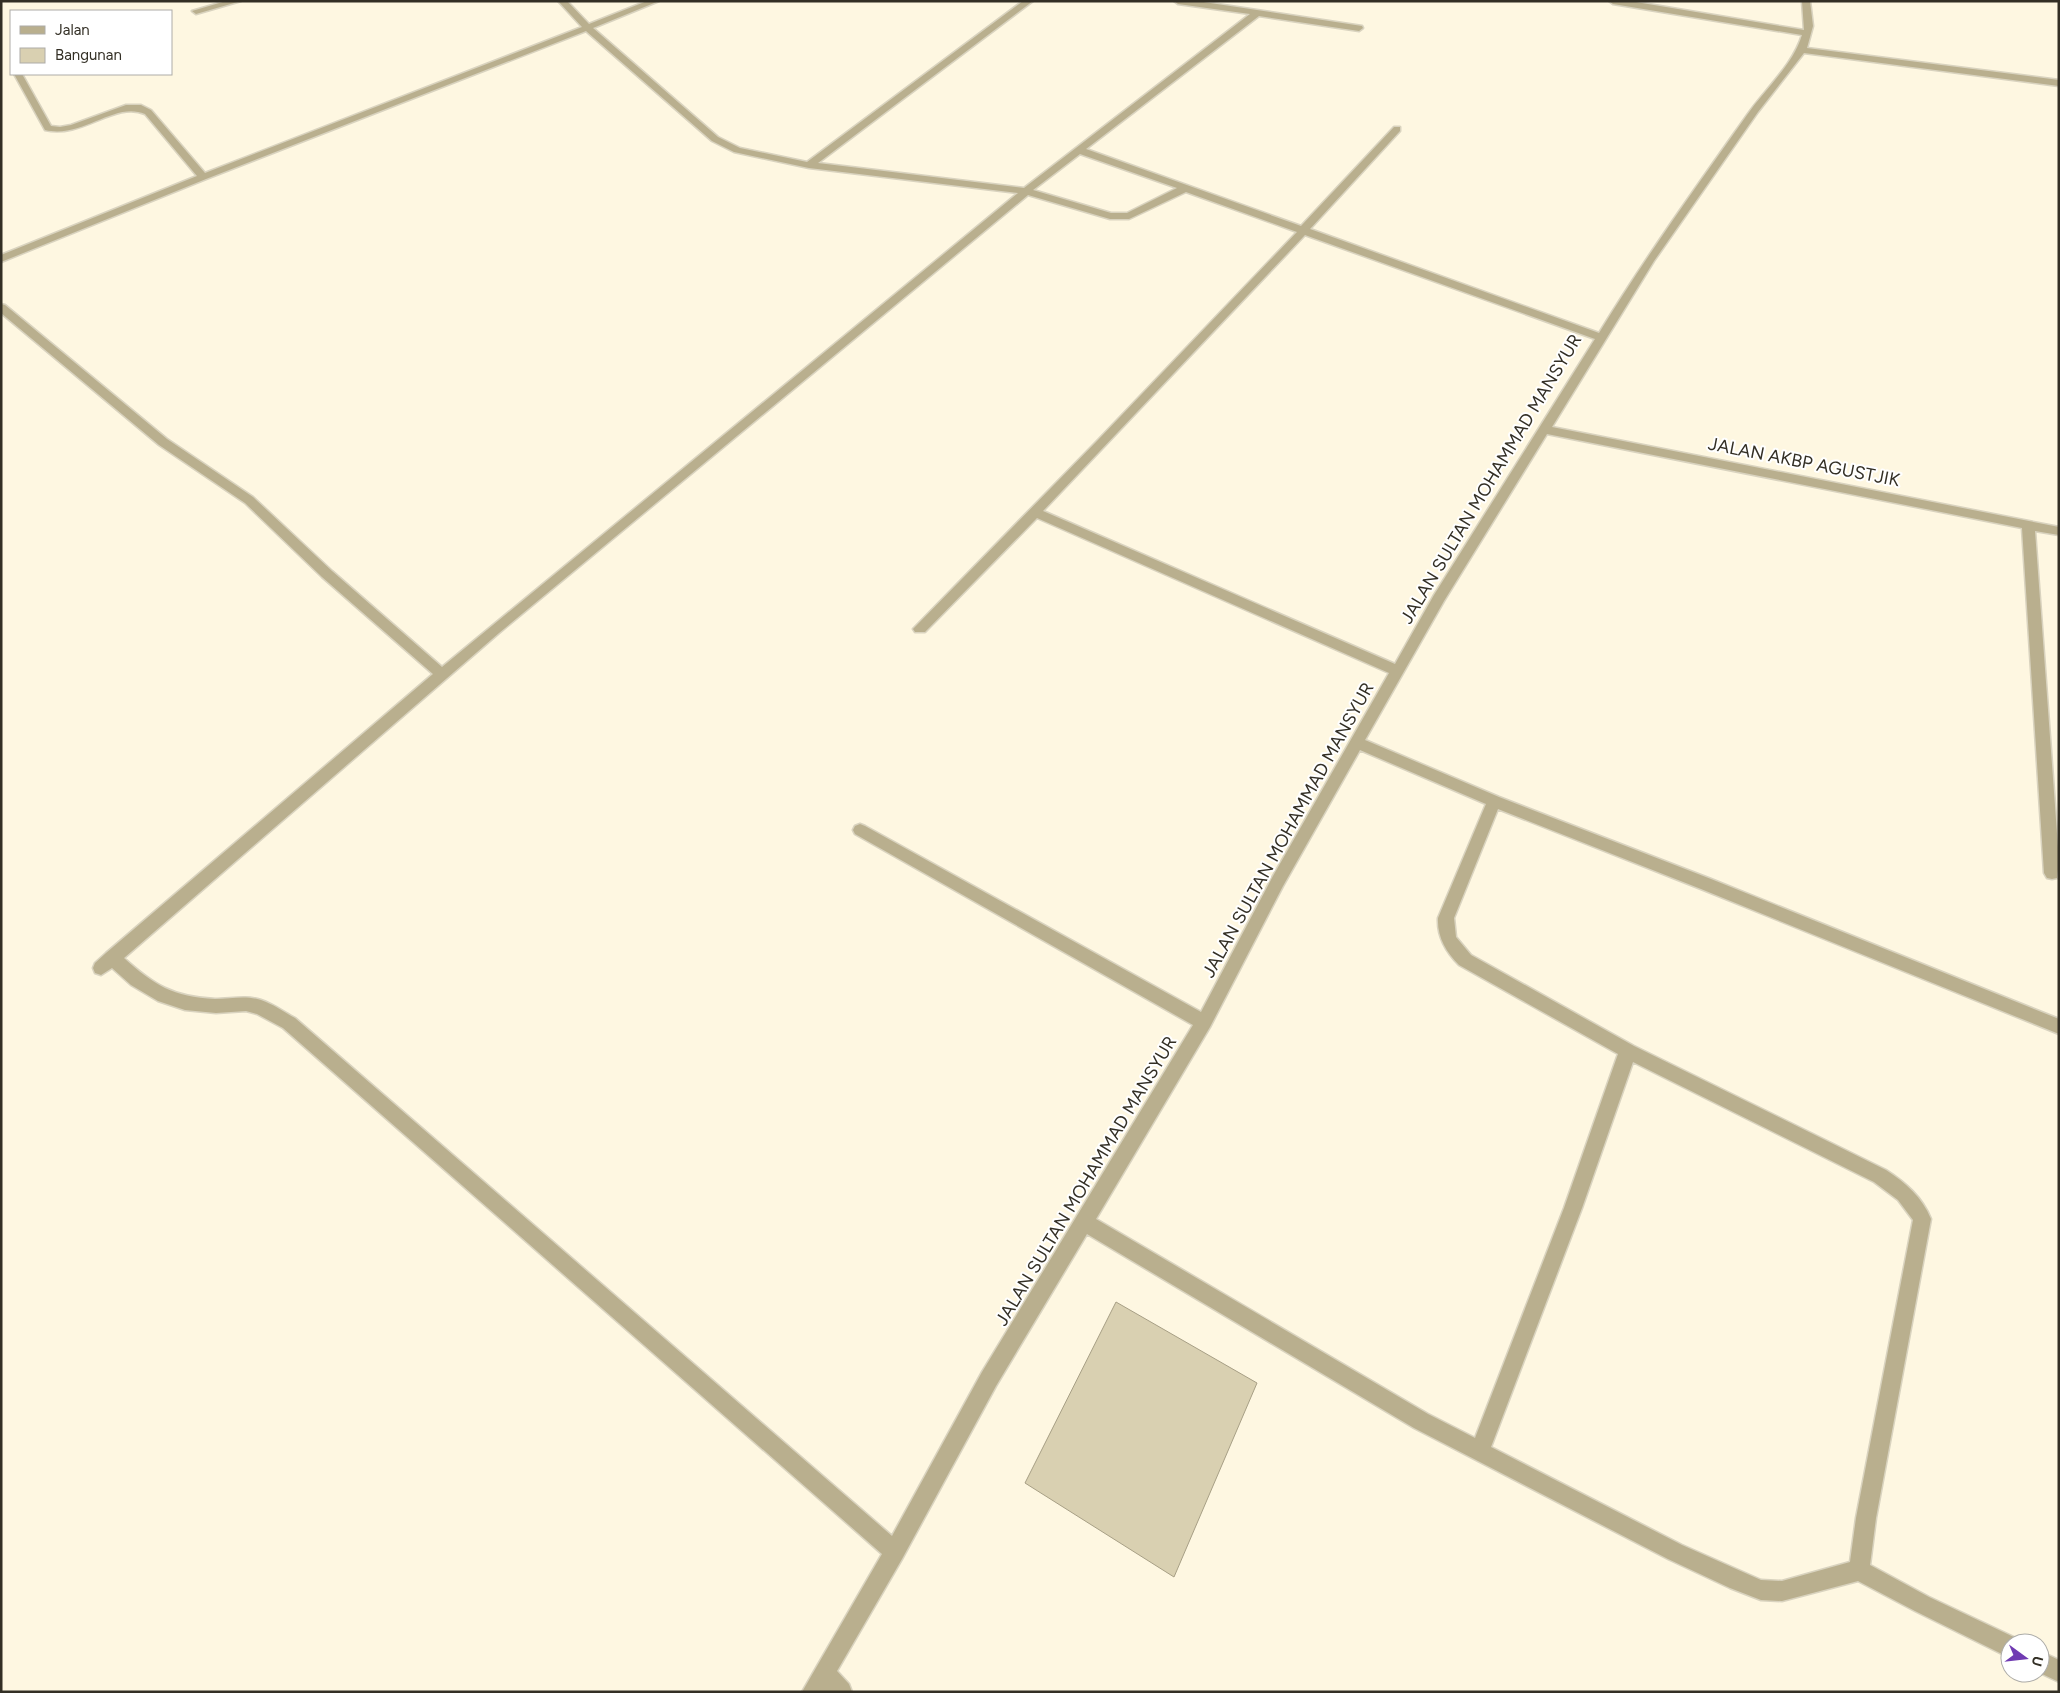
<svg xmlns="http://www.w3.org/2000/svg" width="2060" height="1693" font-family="Figtree,sans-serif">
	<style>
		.building { fill: #d9d0b1; stroke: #a79f85 }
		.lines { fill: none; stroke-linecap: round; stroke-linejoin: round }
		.minor-casing { stroke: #d9d3bf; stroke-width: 3 }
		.minor { fill: #b9af8e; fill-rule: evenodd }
		.labels { text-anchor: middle; stroke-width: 4; stroke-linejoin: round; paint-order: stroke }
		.street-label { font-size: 18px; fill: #332f25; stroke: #fff }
	</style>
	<rect width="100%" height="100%" fill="#fef7e1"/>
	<path class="building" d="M1116,1302L1257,1383L1174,1577L1025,1483Z"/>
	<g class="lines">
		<defs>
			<g id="minor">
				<path d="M226,1H241L196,14L192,11Z"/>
				<path d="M558,1H567L589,24L647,1H659L593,28L718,137L740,148L807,162L1023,1H1033L818,163L1024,188L1250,14L1178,4L1174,1H1197L1362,26L1363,28L1359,31L1259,16L1086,149L1301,226L1394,127H1400V131L1310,229L1599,333C1645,258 1696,187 1747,115C1765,89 1793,65 1802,35L1613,4L1609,1H1630L1804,30L1802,1H1810L1813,26L1807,48L2059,80V86L1804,53L1758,112L1654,261L1552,427L2059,527V535L2035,531L2059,861L2057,878L2052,879L2047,878L2044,873L2022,528L1547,434L1444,601L1365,740L1499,797L1711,879L2059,1019V1034L1701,889L1498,809L1454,918L1456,937L1471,955L1634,1046L1886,1170C1906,1183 1922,1197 1931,1219L1876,1518L1870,1565L1929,1597L2018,1639L2019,1643H2010V1658L1915,1611L1858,1581L1782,1601L1761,1600L1730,1588L1668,1559L1414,1428L1087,1234L996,1386L902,1559L837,1671L849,1684L852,1692H802L882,1554L283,1028L257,1014L246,1011L216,1013L185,1010L158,1001L131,985L112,968L101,975L95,973L93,968L95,963L106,953L433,674L322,577L245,503L159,445L1,313V304L5,305L167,439L253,497L332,571L442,667L1018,193L809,168L734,152L712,141L586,31L206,179L1,262V255L197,176L145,114C114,101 83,139 45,130L14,74H22L51,126L60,127L71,125L126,105H141L151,110L205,173L582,27ZM1080,154L1177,188L1127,213H1111L1033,190ZM1186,192L1297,232L1097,441L913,629L915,632H925L1037,518L1389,673L1273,876L1201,1012L865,826L860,824L855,826L853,830L855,834L1193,1025L982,1372L892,1536L295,1018C284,1012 273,1004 261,1000C245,995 231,999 215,999C173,997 154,985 124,958L499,633L1028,195L1110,219H1129ZM1305,235L1595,339L1434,595L1395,664L1043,511ZM1360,750L1486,804L1438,918C1437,937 1446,952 1459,965L1618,1054L1564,1208L1475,1438L1428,1414L1096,1219L1210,1027L1283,886ZM1633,1062L1874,1182L1898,1200L1913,1220L1856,1518L1850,1562L1782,1581L1761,1580L1682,1545L1491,1447L1582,1208Z"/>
				<path d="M2040,1651L2059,1660V1682L2040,1673Z"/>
			</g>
		</defs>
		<use href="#minor" class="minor-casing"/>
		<use href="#minor" class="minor"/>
	</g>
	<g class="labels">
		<g class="street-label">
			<text transform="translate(1804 462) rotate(11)" y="6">JALAN AKBP AGUSTJIK</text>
			<text transform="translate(1491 479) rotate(-59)" y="6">JALAN SULTAN MOHAMMAD MANSYUR</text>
			<text transform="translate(1288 830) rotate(-61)" y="6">JALAN SULTAN MOHAMMAD MANSYUR</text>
			<text transform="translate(1086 1181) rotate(-59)" y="6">JALAN SULTAN MOHAMMAD MANSYUR</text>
		</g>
	</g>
	<rect width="2060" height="1693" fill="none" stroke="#332f25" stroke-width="5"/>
	<rect x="10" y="10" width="162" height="65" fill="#ffffff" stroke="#adaca8"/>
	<rect x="20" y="26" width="25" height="8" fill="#b9af8e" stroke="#adaca8"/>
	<text x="55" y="35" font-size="15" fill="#332f25">Jalan</text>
	<rect x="20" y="48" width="25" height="15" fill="#d9d0b1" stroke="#adaca8"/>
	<text x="55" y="60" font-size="15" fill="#332f25">Bangunan</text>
	<g transform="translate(2025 1658) rotate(105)"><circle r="24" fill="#ffffff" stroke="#adaca8"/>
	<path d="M0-4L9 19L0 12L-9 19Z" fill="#703bb2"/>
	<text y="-8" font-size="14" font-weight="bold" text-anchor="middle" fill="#332f25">U</text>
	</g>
</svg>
